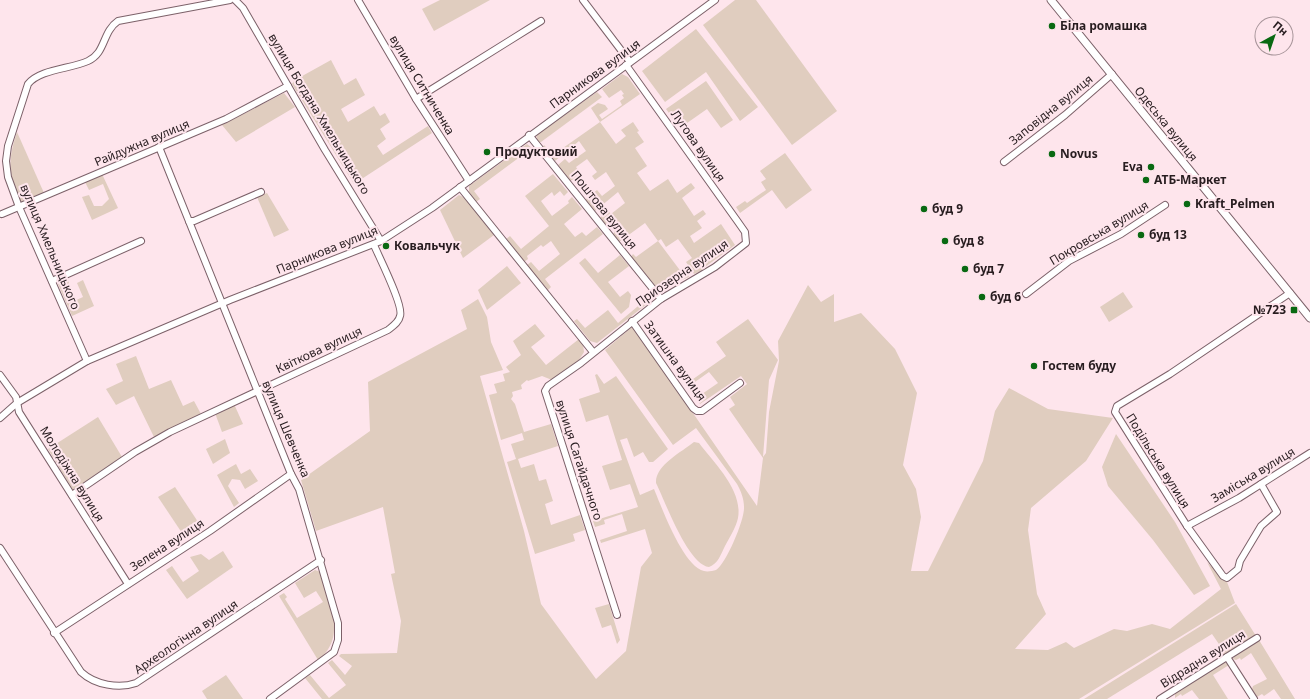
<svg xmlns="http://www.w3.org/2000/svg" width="1310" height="699" font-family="'Noto Sans',sans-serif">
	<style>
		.green { fill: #e0cdbf }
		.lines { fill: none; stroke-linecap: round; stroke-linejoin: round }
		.minor-casing { stroke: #7c6169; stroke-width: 8 }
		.tertiary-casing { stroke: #7c6169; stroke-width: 9 }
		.minor { stroke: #fff; stroke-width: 6 }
		.tertiary { stroke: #fff; stroke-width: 7 }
		.poi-dot { fill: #096912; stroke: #fee5ec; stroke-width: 1.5 }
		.labels { text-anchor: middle; stroke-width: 4; stroke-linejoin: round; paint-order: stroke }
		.poi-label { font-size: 12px; font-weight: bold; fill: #281d20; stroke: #fee5ec; text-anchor: start }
		.street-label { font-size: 12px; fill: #281d20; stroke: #fee5ec }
	</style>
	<rect width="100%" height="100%" fill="#fee5ec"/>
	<g class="green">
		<path d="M440,0H490L434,31L422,9Z"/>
		<path d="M735,0H756L837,111L792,145L703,25Z"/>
		<path d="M696,29L758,107L740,121L706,72L665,102L642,71Z"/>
		<path d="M331,60L344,85L356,78L365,95L341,109L348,122L374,106L380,116L385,113L390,122L380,129L386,139L377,146L383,155L428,126L432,133L354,184L292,84L295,80Z"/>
		<path d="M622,74L628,77L640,94L600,122L616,144L626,136L621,130L633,122L639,131L637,132L644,142L635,148L647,166L637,173L650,191L668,179L677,193L691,183L695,188L682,198L694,216L703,210L706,214L697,221L702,228L690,236L694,243L721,224L735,245L705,267L706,269L694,274L686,262L692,258L678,239L666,247L661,239L658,241L685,277L688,275L689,277L670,285L669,288L663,291L657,288L631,257L633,254L636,257L658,241L645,223L619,242L613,234L615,231L608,223L605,224L600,218L607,210L611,214L625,203L618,192L595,211L585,200L597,190L602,196L615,186L606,172L595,180L592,176L597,172L587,159L576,167L578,170L577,178L570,181L558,165L565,159L569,163L586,151L579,141L555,161L543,148L544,145L553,155L600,122L591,108L598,103L605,105L608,109L599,115L602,119L622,105L620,101L624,98L622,95L624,94L621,90L609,98L602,89Z"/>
		<path d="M706,81L733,120L721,128L707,109L680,128L666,109Z"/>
		<path d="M597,92L602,97L541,142H538L536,135Z"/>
		<path d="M284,93L295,107L236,142L222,125Z"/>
		<path d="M17,132L44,193L22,203L19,202C9,172 7,162 17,132Z"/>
		<path d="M527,144L532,148L474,191L480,199L476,202L469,192V186Z"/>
		<path d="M785,153L812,190L786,209L772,190L740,213L736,207L745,201L747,203L766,190L761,182L766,179L760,171Z"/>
		<path d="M102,174L118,208L92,220L82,197L89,195L94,206H102L109,199L103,184L89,190L85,182Z"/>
		<path d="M553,174L568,192L564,196L560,191L554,196L552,192L541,201L552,216L569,203L568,201L572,197L582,209L564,224L575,237L582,232L586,236L597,227L603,234L545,279L551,287L548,290L527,265L531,262L539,271L560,254L551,241L543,247L541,245L527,256L528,259L524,262L506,239L510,236L521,249L549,226L525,196Z"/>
		<path d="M267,193L289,230L274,237L257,197Z"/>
		<path d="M459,195L465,198L494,235L463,258L440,210Z"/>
		<path d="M620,255L629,266L608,282L620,297L628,291L631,295L629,307L621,314L579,263L585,258L598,273Z"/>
		<path d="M507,266L521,283L487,310L478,290Z"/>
		<path d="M67,277L70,286L66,288L72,302L83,297L77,283L83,280L94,306L72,316L58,284L60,280Z"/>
		<path d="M808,285L821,302L834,294V322L861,313L895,349L917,393L903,465L916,489L921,517L911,571H928L983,461L995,411L1009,388L1048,409L1113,418L1086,461L1031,508L1028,530L1037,594L1046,614L1015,649L1048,650L1066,642L1074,648L1114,629L1127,631L1152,624L1170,629L1221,589L1207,562L1227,582L1235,603L1079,699H322L305,678L310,675L329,698L346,685L328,663L332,660L345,675L352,666L339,656L341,654L397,653L401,621L391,574L395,573L383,507L316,531L301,480L370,431L368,382L467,329L461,310L478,299L487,317L491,342L503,370L480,376L524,531L541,604L596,679L626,651L641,567L652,553L645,529L601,543L600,540L627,531L622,514L604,520L605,524L595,527L593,521L638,507L630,484L610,490L602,466L622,460L608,415L586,422L579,399L600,392L595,375L597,374L604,384L616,376L668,449L653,462H649L643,452L634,457L627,438L620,440L640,495L654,489C662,508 683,566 704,571C707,572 713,571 716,570C726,564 745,519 744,507C744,499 741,491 737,484L696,428L673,445L605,350L633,326L757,506L763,458L729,409L735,405L730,397L747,384L741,376L700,404L693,393L698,389L702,394L718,383L709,372L688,387L686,384L726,356L716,342L748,319L778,360L769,380L763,457L766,453L769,412L779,361L778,341Z"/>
		<path d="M654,291L655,296L652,300L597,343L590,341L574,321L577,319L585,328L608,310L618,323L650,296V293Z"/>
		<path d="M1123,292L1133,307L1109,322L1100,307Z"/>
		<path d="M535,324L545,336L531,347L546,365L579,339L583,344L584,352L579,360L552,380L542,376L528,381L527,380L521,385L522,389L512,392L513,396L511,399L515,404L524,432L551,424L558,446L518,459L521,468L534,464L539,481L546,479L553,501L545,504L551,525L580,515L585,530L573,534L575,541L535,554L507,462L516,459L511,444L524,440L522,433L501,440L489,395L497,393L494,384L505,381L503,374L510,372L506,367L521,355L513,341Z"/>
		<path d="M136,356L149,389L171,380L183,406L194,401L201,414L154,437L134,396L116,405L106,389L123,381L116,364Z"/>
		<path d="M234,404L243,424L222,432L215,413Z"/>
		<path d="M98,417L122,457L73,490L48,449Z"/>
		<path d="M1116,434L1175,522L1210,586L1194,595L1153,540L1108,486L1102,467Z"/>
		<path d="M225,439L230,453L213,464L206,449Z"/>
		<path d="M694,442L699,443C714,463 743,490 738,518C736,527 730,537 725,546C721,554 718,564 709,567C688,565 665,501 656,483C655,465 682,452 694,442Z"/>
		<path d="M236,464L241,474L250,469L258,481L245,489L240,480L232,479L228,486L239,503L234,507L217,475Z"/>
		<path d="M175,487L202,528L186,539L158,497Z"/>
		<path d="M223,551L233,567L187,599L166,570L172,566L183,582L199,571L190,557L201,554L209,560Z"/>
		<path d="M315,570L321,572C329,600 348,638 318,660L279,596L284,593L287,597L285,599L297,618L323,602L316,591L304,598L295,583Z"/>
		<path d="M609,604L620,640L617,644L611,625L602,628L595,608Z"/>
		<path d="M1236,604L1256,636L1223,655L1219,649L1221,647L1212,634L1107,699H1084Z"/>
		<path d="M1259,640L1295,699H1281L1274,689L1264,696L1262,694L1257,697L1252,689L1253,686L1267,679L1251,653L1241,660L1240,658L1236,660L1233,659L1235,655Z"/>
		<path d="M1224,662L1229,665L1213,675L1228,699H1199L1192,690L1182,696L1181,694L1175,698V693Z"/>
		<path d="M226,675L243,699H207L202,691Z"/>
	</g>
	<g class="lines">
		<defs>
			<g id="minor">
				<path d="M235,0L243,8L325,150L381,241"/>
				<path d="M358,0L416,99L469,181"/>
				<path d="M583,0L630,62"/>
				<path d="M416,99L541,21"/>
				<path d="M529,135L661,299"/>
				<path d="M159,147L291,474L299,489L338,623V640L334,652L270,699"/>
				<path d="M1004,162L1065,115L1112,74"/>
				<path d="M460,187L593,352"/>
				<path d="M2,214L226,119L288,86"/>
				<path d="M189,221H194L261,192"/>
				<path d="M52,281L141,241"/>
				<path d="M1026,294L1069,261L1121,234L1165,205"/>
				<path d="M632,321L693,408L697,411H702L740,383"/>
				<path d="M87,361L19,207L8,177L6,161L8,146L28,84C40,69 71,69 88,61C106,53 102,32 118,21L230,0"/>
				<path d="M0,375L16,397L19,412L128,584"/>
				<path d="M0,418L17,403L87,361L230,300L381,241L432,208L715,0"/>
				<path d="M1261,484L1277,512L1261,526L1240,561L1238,569L1227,578L1223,576L1187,526L1115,412L1117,406L1170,374L1290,293"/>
				<path d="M72,495L135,452L170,432L388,330C393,326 399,322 400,316C404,306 379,257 374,245"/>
				<path d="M1187,526L1239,498L1310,453"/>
				<path d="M0,548L81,672C95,685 119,689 136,683L321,560"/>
				<path d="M617,615L545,391L548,386L581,363L661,299L715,267L746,243L745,232L738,222L626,65"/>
				<path d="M54,633L210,531L291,474"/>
				<path d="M1227,657L1254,699"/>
				<path d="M1160,699L1257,638"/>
			</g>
			<path id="tertiary" d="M1051,0L1310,318"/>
		</defs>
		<use href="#minor" class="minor-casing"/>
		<use href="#tertiary" class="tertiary-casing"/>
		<use href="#minor" class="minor"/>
		<use href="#tertiary" class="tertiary"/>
	</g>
	<g class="poi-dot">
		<circle cx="1052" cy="26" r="4"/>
		<circle cx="487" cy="152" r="4"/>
		<circle cx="1052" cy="154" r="4"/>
		<circle cx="1151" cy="167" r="4"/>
		<circle cx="1146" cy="180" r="4"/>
		<circle cx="1187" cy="204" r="4"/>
		<circle cx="924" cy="209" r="4"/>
		<circle cx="1141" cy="235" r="4"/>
		<circle cx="945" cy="241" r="4"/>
		<circle cx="386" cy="246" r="4"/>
		<circle cx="965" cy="269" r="4"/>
		<circle cx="982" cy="297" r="4"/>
		<rect x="1290" y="306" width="8" height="8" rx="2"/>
		<circle cx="1034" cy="366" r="4"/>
	</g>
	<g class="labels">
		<g class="poi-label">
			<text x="1060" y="30">Біла ромашка</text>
			<text x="495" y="156">Продуктовий</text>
			<text x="1060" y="158">Novus</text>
			<text x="1143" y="171" text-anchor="end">Eva</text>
			<text x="1154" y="184">АТБ-Маркет</text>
			<text x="1195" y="208">Kraft_Pelmen</text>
			<text x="932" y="213">буд 9</text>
			<text x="1149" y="239">буд 13</text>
			<text x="953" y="245">буд 8</text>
			<text x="394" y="250">Ковальчук</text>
			<text x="973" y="273">буд 7</text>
			<text x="990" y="301">буд 6</text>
			<text x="1286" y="314" text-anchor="end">№723</text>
			<text x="1042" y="370">Гостем буду</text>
		</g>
		<g class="street-label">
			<text transform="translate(595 74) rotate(-36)" y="4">Парникова вулиця</text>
			<text transform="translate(422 85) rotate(59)" y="4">вулиця Ситниченка</text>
			<text transform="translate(1051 110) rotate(-39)" y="4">Заповідна вулиця</text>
			<text transform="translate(319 114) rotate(59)" y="4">вулиця Богдана Хмельницького</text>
			<text transform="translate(1166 124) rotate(51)" y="4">Одеська вулиця</text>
			<text transform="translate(142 143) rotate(-23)" y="4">Райдужна вулиця</text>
			<text transform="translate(698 146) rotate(55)" y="4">Лугова вулиця</text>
			<text transform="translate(604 210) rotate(51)" y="4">Поштова вулиця</text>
			<text transform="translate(1099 233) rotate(-31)" y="4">Покровська вулиця</text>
			<text transform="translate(50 247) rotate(67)" y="4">вулиця Хмельницького</text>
			<text transform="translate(327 250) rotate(-22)" y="4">Парникова вулиця</text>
			<text transform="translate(682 273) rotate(-34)" y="4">Приозерна вулиця</text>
			<text transform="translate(319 350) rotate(-25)" y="4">Квіткова вулиця</text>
			<text transform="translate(675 361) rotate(54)" y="4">Затишна вулиця</text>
			<text transform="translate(286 429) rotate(67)" y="4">вулиця Шевченка</text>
			<text transform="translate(579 460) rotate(72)" y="4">вулиця Сагайдачного</text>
			<text transform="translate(1158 461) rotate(58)" y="4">Подільська вулиця</text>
			<text transform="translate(72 474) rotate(58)" y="4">Молодіжна вулиця</text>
			<text transform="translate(1253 475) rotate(-31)" y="4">Заміська вулиця</text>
			<text transform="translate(167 545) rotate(-33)" y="4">Зелена вулиця</text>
			<text transform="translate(186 637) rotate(-34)" y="4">Археологічна вулиця</text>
			<text transform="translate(1203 659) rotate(-32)" y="4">Відрадна вулиця</text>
		</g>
	</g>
	<g transform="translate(1274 36) rotate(40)"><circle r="19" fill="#fee5ec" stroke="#a8959a"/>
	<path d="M0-3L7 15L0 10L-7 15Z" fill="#096912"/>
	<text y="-6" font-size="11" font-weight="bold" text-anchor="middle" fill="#281d20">Пн</text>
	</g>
</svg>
